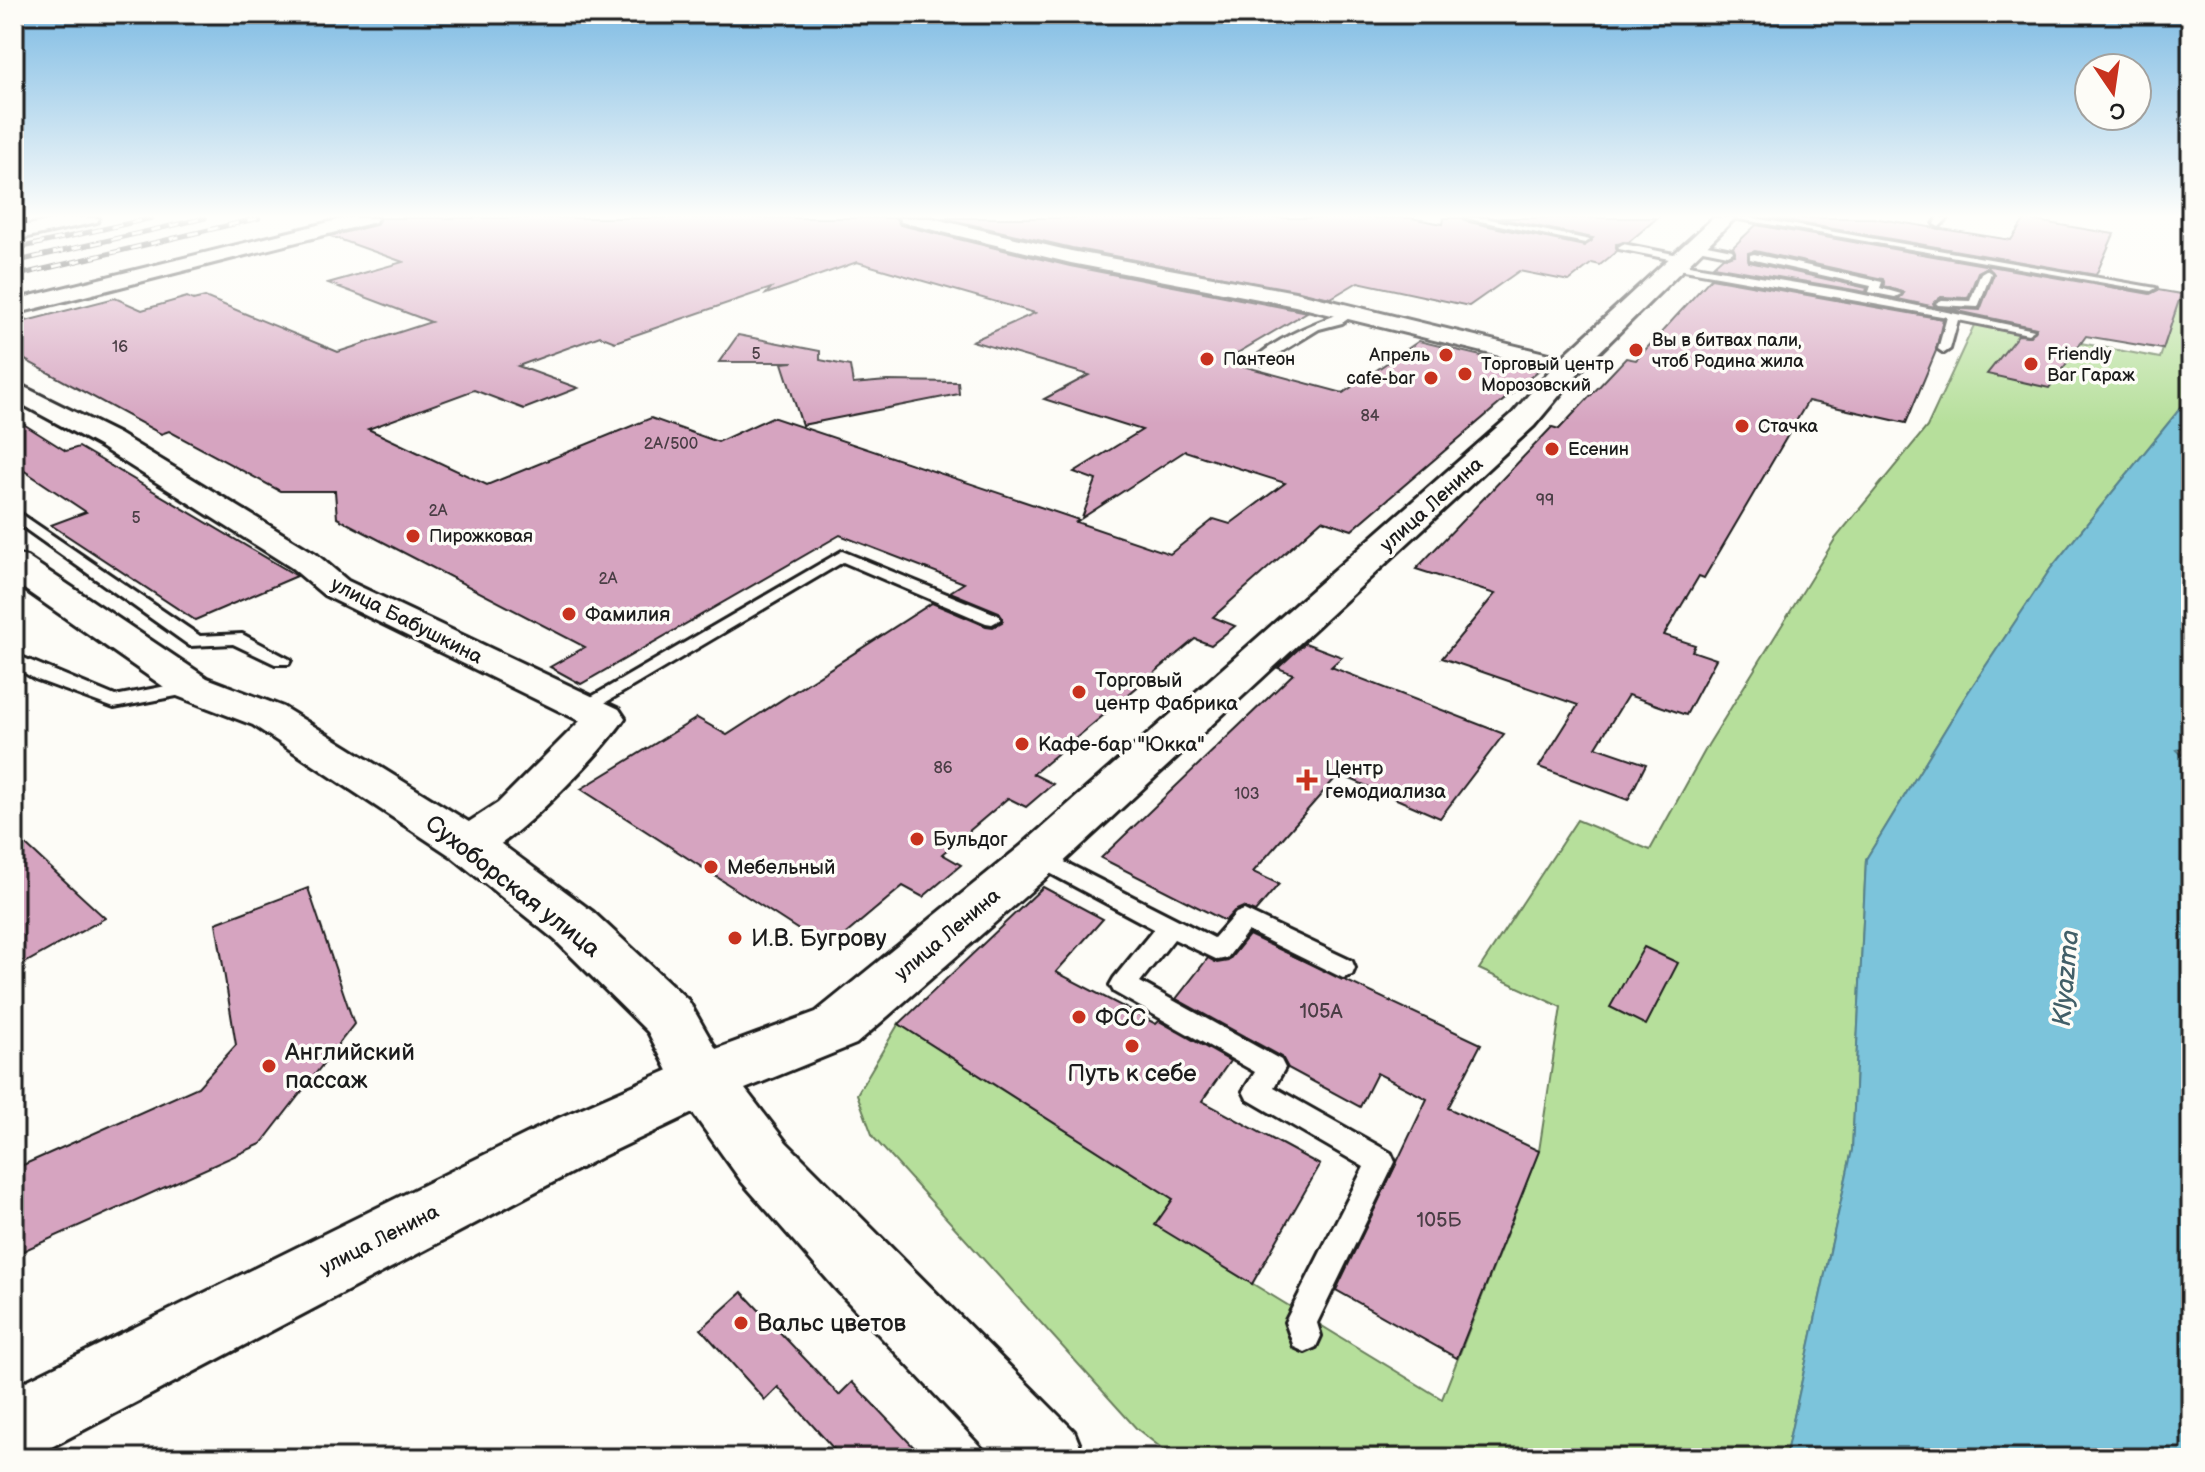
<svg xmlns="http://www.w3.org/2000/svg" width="2205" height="1472" font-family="'Balsamiq Sans',sans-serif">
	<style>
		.green { fill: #b6df9b; stroke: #697e5c; stroke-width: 2 }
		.water { fill: #7bc4db; stroke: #55818f; stroke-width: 2 }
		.building { fill: #d6a4c0; stroke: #1c1c1c; stroke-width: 2; fill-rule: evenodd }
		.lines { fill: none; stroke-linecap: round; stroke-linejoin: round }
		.service-casing { stroke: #1c1c1c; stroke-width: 6 }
		.minor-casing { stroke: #1c1c1c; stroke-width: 6 }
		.tertiary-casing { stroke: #1c1c1c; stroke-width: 6 }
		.secondary-casing { stroke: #1c1c1c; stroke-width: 6 }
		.service { fill: #fdfcf7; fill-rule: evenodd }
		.minor { fill: #fdfcf7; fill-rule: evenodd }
		.tertiary { fill: #fdfcf7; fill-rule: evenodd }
		.secondary { fill: #fdfcf7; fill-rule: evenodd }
		.rail-casing { stroke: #1c1c1c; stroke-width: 5 }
		.rail { stroke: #fdfcf7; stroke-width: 3; stroke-dasharray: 10; stroke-linecap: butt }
		.poi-dot { fill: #c8321e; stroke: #fdfcf7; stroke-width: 3 }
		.labels { text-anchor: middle; stroke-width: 7; stroke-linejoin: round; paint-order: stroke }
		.number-label { font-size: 16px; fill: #4a3e45 }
		.far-poi-label { font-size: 18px; fill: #1c1c1c; stroke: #fdfcf7; text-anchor: start }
		.street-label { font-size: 20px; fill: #1c1c1c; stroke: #fdfcf7 }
		.poi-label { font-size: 20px; fill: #1c1c1c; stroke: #fdfcf7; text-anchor: start }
		.near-number-label { font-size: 20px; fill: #4a3e45 }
		.near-street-label { font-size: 24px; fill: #1c1c1c; stroke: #fdfcf7 }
		.near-poi-label { font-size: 24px; fill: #1c1c1c; stroke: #fdfcf7; text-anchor: start }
		.near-water-label { font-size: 26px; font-style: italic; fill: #425f68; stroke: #fdfcf7 }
	</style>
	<rect width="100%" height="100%" fill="#fdfcf7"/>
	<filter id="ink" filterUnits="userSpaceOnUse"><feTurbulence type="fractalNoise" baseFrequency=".0125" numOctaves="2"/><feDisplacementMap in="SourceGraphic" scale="16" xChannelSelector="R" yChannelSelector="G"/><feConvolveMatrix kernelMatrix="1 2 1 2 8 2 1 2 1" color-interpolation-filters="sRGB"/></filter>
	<g filter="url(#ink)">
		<path class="green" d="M2181,218H2191V395L2051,568L1965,697L1866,859L1852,1150L1785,1458H1174L1136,1428L873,1137L857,1094L899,1023L1173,1199L1156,1225L1442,1399L1539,1151L1561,1007L1479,969L1577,820L1650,850L1708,745L1835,539L1927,427L1975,323L2160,358L2181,294Z"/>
		<path class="water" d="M2191,395V746L2177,750L2191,764V1458H1785L1852,1150L1866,859L1965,697L2051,568Z"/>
		<g class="building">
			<path d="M380,218H896L900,225L1070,266L1307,312L1224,361L1343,393L1419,341L1539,370L1352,530L1322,520L1213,617L1235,626L1211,645L1195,639L1033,774L1053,784L1026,807L1008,798L942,854L961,865L923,897L903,886L828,949L581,789L697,718L727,735L932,603L986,626L993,627L1002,622L999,612L950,592L964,583L840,535L581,684L550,667L585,647L337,518L335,491H280L169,431L161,434L14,354V324L115,298L142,310L187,297L193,300L205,297L338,352L431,322L328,283L403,262L330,236L376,225ZM857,262L1035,313L972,341L1089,375L1044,399L1142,430L1074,472L1096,480L1082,518L1185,451L1285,483L1230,524L1214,519L1170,554L1076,522L1079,520L772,417L718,442L651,418L487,485L368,429L474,390L524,409L578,388L518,366L600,336L615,342L771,288L766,294Z"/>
			<path d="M943,218H1411L1443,224L1444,218H1463L1465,221L1584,246L1593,238L1499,218H1657L1629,242L1616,244L1617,251L1600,265L1592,263L1569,281L1519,271L1469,306L1358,282L1331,298L1072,248Z"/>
			<path d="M1771,218H1873L2011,240L2025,219L2114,234L2096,275Z"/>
			<path d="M1756,225L2150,294L2158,290L2181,294L2163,349L2086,336L2049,388L1987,374L2018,335L2030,336L2036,328L1944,308L1980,310L1994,274L1988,267L1978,272L1968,298L1941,297L1933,303L1935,307L1898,299L1904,293L1884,286L1883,279L1755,251L1748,253L1749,262L1867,288L1866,292L1713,266L1723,257L1735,255L1733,247Z"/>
			<path d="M1711,278L1943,319L1936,351L1906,423L1808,401L1704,578L1699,576L1664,635L1695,645L1692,651L1716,659L1686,715L1628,695L1596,747L1646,764L1628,800L1539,767L1578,705L1442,658L1495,594L1416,569L1552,427L1559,429L1626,358L1636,360Z"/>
			<path d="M738,335L820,351V360L850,366L853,384L887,381L958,382L959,394L802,425L782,363L793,362H719Z"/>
			<path d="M14,418L66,451L79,447L297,576L195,620L51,525L86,512L14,464Z"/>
			<path d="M1305,643L1342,657L1331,667L1504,734L1440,818L1339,774L1253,872L1279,884L1255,912L1243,907L1234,911L1225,921L1101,858L1293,674L1278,668Z"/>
			<path d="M14,834L105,918L14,969Z"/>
			<path d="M1043,887L1103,919L1056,972L1156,1024L1159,1021L1230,1061L1202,1101L1320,1165L1252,1284L1155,1225L1173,1199L899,1024Z"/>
			<path d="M308,888L354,1024L261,1144L14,1255V1169L198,1087L236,1045L216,923Z"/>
			<path d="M1249,935L1481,1044L1448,1108L1539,1151L1457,1358L1336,1290L1427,1099L1377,1073L1360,1107L1288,1068L1282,1057L1176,999L1208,958L1217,963L1228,961Z"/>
			<path d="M1644,947L1678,963L1646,1025L1610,1007Z"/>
			<path d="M742,1292L839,1395L852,1382L924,1458H842L778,1387L765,1400L701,1329Z"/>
		</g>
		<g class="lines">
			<defs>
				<g id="service">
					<path d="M1466,218H1485L1590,240L1585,243Z"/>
					<path d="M1733,218H1754L2156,288L2151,291Z"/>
					<path d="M1938,218H1948L1939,227L1934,224Z"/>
					<path d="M1697,243L1732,250L1733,252L1728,255L1693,248L1692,246Z"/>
					<path d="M1623,244L1684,256L1689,259L1684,262L1619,249L1618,247Z"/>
					<path d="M1754,254L1882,282L1880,288L1901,294L1895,297L1869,292L1871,286L1750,259V255Z"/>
					<path d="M1677,263L1850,292L2034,330L2028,334L1958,320L1950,349L1944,353L1938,349L1947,317L1673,268L1672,266Z"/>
					<path d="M1986,270L1991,273L1978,307L1938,305L1936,303L1942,300L1970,301L1981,273Z"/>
					<path d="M1350,310L1356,313L1342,323L1319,329L1262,364L1252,361C1279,336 1317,322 1350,310Z"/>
					<path d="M14,509L200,636L242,634L291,660L289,664H275L233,644L190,646L14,521Z"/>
					<path d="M842,551L998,615L1001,619L992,624L986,623L843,562L591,711H577L574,707Z"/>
					<path d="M14,654L115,696L192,681L202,687L192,693L114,708L35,679L14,667Z"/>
					<path d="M1039,849L1214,938L1236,913L1244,910L1352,961L1355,968L1352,975L1343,978L1248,931L1227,958L1218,960L1174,939L1140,982L1281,1060L1285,1068L1274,1087L1391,1153L1395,1162L1317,1323L1321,1336L1316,1347L1305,1352L1294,1347L1285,1322L1364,1167L1247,1099L1243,1091L1255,1072L1114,992L1110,985L1114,978L1154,929L1031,863L1028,857L1031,851Z"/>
				</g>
				<g id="minor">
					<path d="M63,218H99L97,222L14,240V228Z"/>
					<path d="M346,218H377L375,222L14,314V300Z"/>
					<path d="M899,218H931L1071,251L1295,292L1578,361L1581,366L1578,371L1569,373L1295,306L1071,263L901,222Z"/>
					<path d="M14,382L119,434L316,554L348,581L619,709L625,718C602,752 518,840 482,855C471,860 463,858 452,855L446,844L452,833L498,803L580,721L324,595L292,568L99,446L14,400Z"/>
				</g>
				<path id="tertiary" d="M703,1055L724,1062L733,1080L724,1098L603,1156L40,1453L29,1458H14V1387L559,1118Z"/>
				<path id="secondary" d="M1713,218H1735L1579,372L1534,426L1056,869L856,1044L745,1089L786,1142L1074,1431L1085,1458H995L835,1288L742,1182L682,1098L648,1032L555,940L451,856L253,725L177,696L14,582V554L27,557L207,678L283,707L485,832L593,912L688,1000L716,1049L816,1012L1022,845L1512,414L1559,360Z"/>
			</defs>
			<use href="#service" class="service-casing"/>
			<use href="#minor" class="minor-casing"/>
			<use href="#tertiary" class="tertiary-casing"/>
			<use href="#secondary" class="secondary-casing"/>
			<use href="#service" class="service"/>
			<use href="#minor" class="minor"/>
			<use href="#tertiary" class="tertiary"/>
			<use href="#secondary" class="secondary"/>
			<defs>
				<g id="rail">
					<path d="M14,249L152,218"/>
					<path d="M14,262L205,218"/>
					<path d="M14,276L259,218"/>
				</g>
			</defs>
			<use href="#rail" class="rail-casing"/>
			<use href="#rail" class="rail"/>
		</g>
	</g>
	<linearGradient id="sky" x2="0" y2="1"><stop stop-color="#7cbae3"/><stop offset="0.51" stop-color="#fefefb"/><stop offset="1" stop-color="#fefefb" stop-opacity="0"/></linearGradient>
	<rect width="2205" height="424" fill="url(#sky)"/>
	<g class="poi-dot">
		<circle cx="1636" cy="350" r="8"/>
		<circle cx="1446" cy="355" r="8"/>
		<circle cx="1207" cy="359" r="8"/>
		<circle cx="2031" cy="364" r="8"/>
		<circle cx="1465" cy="374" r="8"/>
		<circle cx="1431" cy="378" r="8"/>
		<circle cx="1742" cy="426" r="8"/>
		<circle cx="1552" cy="449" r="8"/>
		<circle cx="413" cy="536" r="8"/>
		<circle cx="569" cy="614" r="8"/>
		<circle cx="1079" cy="692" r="8"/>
		<circle cx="1022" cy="744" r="8"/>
		<path d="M1303 768h8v8h8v8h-8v8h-8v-8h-8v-8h8z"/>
		<circle cx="917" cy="839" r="8"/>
		<circle cx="711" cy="867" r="8"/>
		<circle cx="735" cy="938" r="8"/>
		<circle cx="1079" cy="1017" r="8"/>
		<circle cx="1132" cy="1046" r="8"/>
		<circle cx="269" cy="1066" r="8"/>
		<circle cx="741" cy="1323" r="8"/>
	</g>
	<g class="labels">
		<g class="number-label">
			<text x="120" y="352">16</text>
			<text x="756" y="359">5</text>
			<text x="1370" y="421">84</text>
			<text x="671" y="449">2А/500</text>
			<text x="1545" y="505">99</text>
			<text x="438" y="516">2А</text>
			<text x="136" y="523">5</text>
			<text x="608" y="584">2А</text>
			<text x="943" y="773">86</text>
			<text x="1247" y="799">103</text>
		</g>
		<g class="far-poi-label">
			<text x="1652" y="346">Вы в битвах пали,<tspan x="1652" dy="21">чтоб Родина жила</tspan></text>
			<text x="2047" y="360">Friendly<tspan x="2047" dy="21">Bar Гараж</tspan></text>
			<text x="1430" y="361" text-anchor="end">Апрель</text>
			<text x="1223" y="365">Пантеон</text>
			<text x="1481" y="370">Торговый центр<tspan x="1481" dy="21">Морозовский</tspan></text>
			<text x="1415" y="384" text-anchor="end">cafe-bar</text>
			<text x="1758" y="432">Стачка</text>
			<text x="1568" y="455">Есенин</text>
			<text x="429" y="542">Пирожковая</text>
		</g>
		<g class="street-label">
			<text transform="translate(1431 504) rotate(-42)" y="7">улица Ленина</text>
			<text transform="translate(407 620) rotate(27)" y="7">улица Бабушкина</text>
			<text transform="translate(947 934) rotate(-40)" y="7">улица Ленина</text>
			<text transform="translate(379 1239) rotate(-27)" y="7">улица Ленина</text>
		</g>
		<g class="poi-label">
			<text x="585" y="621">Фамилия</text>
			<text x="1095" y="687">Торговый<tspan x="1095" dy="23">центр Фабрика</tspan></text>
			<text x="1038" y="751">Кафе-бар "Юкка"</text>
			<text x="1325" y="775">Центр<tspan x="1325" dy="23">гемодиализа</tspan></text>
			<text x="933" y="846">Бульдог</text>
			<text x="727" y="874">Мебельный</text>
		</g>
		<g class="near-number-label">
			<text x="1321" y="1018">105А</text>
			<text x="1439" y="1227">105Б</text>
		</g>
		<g class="near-street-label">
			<text transform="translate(513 886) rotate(38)" y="8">Сухоборская улица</text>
		</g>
		<g class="near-poi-label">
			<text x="751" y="946">И.В. Бугрову</text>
			<text x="1095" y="1025">ФСС</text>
			<text x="285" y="1060">Английский<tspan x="285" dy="28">пассаж</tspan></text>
			<text x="1132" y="1081" text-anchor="middle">Путь к себе</text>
			<text x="757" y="1331">Вальс цветов</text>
		</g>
		<g class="near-water-label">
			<text transform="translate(2065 978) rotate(-85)" y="9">Klyazma</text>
		</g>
	</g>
	<rect width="2205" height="1472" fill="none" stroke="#fdfcf7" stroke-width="48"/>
	<rect x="24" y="24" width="2157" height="1424" fill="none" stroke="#1c1c1c" stroke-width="3" filter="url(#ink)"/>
	<g transform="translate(2113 92) rotate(167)"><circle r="38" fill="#fdfcf7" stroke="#a3a29f" stroke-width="2"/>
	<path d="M0-6L14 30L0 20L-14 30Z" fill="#c8321e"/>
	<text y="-12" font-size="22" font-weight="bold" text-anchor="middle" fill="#1c1c1c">С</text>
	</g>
</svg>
